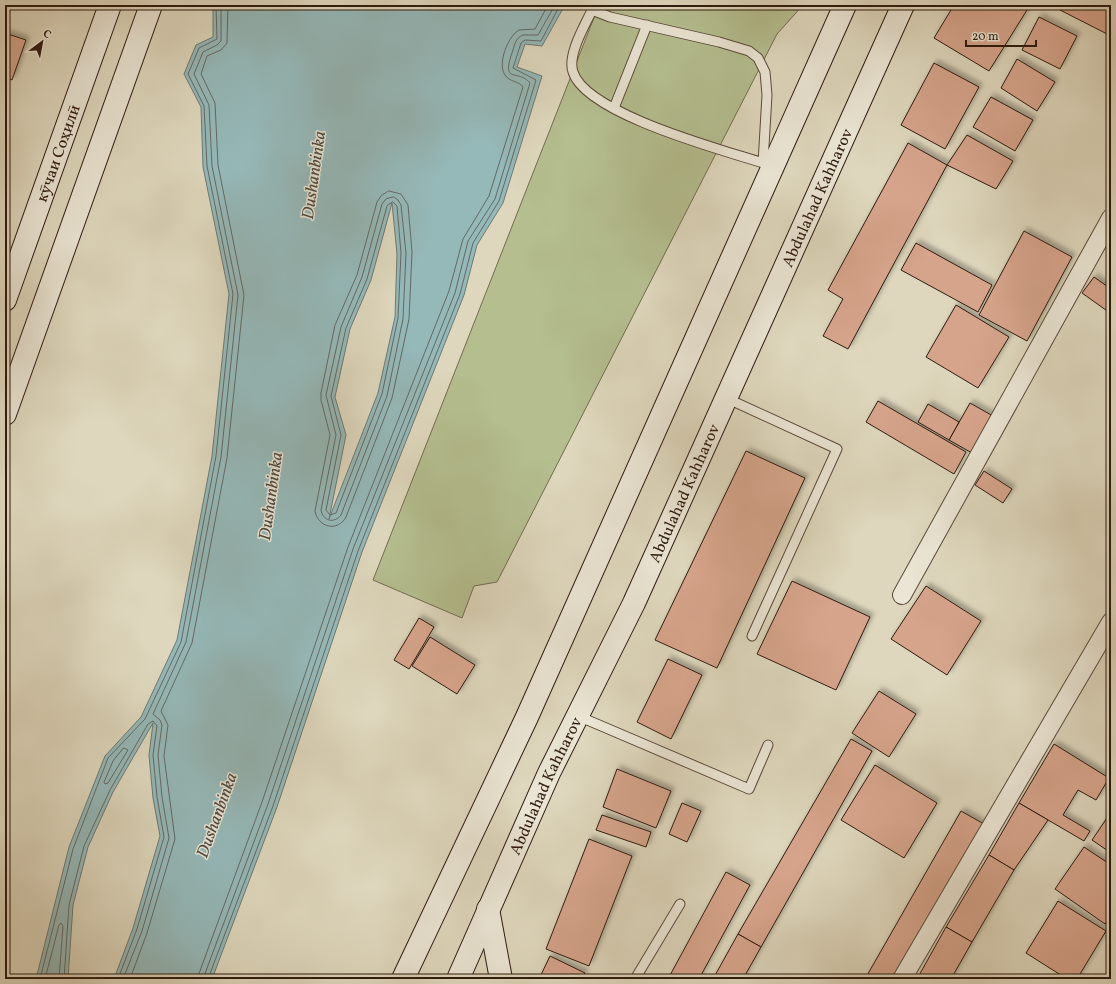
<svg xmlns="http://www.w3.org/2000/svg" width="1116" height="984" font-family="Vollkorn,serif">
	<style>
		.green { fill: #b4be8f; stroke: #716c4f }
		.water { fill: #95b8b8; stroke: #6c7974; fill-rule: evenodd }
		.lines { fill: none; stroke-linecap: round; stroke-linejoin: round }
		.shore { stroke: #626964; stroke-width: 1 }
		.building { fill: #d6a48b; stroke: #2e1a0f; filter: url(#shadow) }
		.service-casing { stroke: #5a493a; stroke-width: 11 }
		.minor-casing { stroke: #5a493a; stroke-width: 20 }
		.secondary-casing { stroke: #2e1a0f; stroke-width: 24 }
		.service { stroke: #eae5d4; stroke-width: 9 }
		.minor { stroke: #eae5d4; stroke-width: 18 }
		.secondary { stroke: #eae5d4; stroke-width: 22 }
		.labels { text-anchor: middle; stroke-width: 3; stroke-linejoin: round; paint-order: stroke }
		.street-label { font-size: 16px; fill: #2e1a0f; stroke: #eae5d4 }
		.water-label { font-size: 17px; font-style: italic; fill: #4d4942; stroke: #eae5d4 }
	</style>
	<defs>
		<filter id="shadow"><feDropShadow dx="3.5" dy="-3.5" stdDeviation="2" flood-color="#0004"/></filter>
	</defs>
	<rect width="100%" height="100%" fill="#ded7bd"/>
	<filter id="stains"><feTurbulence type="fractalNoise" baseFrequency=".005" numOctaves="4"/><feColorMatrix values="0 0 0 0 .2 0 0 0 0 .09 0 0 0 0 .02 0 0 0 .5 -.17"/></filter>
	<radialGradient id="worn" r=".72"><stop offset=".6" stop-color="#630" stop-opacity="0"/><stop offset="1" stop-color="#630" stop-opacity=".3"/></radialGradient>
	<path class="green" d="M599,5H803L777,34L497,582L474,586L462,618L373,580Z"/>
	<path class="water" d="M213,5H565L542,46L525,44L517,67L542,76L503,203L477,245L464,295L362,552L277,807L212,979H114L133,928L160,836L153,798L149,755L153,723L113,792L88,847L73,905L68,979H36L69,847L105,756L141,717L177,640L212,456L229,294L203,167L201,107L184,74L196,45L213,37ZM392,203L397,254L395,317L378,393L329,519L346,435L335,397L350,329L371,280Z"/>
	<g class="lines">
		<g class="shore">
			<path d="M389,191L401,194L408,205L412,252L409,319L392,398L346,517C338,532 318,528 315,511L330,435L321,400V393L335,325L357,275L377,202L381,196Z"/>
			<path d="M394,197L398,200L401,205L406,253L403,319L387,396L341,515C334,524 323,521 321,510L336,435L326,395L341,327L362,277L382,204L386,199Z"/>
			<path d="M393,202L397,206L401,253L398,318L382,394L336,513L330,515L326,510L341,435L331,396L346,328L367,279L387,206Z"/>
			<path d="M124,748L128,750L108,783L105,784L104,782L113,761Z"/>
			<path d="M40,979L73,849L108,758L145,719L181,642L216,456L233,294L207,166L204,106L188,74L199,48L217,39L216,5"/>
			<path d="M45,979L59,925L61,923L63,926L59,979"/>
			<path d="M64,979L69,905L84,846L110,790L148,724L153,721L157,726L153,755L157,797L164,837L137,929L118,979"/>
			<path d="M123,979L142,931L169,838L162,797L158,755L162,725L160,720L153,714L186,642L221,457L238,295L212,166L209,105L194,74L203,52L217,45L221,41V5"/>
			<path d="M130,979L147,933L175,839L164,756L168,725L161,711L192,643L227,458L244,295L218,165L215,103L201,74L207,56L221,50L227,43L228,5"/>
			<path d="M197,979L262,802L348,547L449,291L463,239L489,196L523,87C519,81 509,82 505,75C497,64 508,36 519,30L535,29L548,5"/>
			<path d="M203,979L268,804L353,549L455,293L468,241L495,199L530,83C518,68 500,86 513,50C515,43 516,38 523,35H538L555,5"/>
			<path d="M208,979L273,806L358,551L460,294L473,243L499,201L536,80L513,68L521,43L525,40L541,41L560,5"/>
		</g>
	</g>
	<g class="building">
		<path d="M954,5H1019L1027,10L989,71L934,38Z"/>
		<path d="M1063,5H1111V36L1060,10Z"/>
		<path d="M1039,17L1077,36L1060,69L1022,50Z"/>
		<path d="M5,33L26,40L12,80L5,77Z"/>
		<path d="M1017,59L1055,82L1037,111L1001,88Z"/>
		<path d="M934,63L979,87L945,149L901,125Z"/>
		<path d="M991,97L1033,120L1015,151L973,127Z"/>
		<path d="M967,135L1013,161L996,189L947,165Z"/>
		<path d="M908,143L947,165L848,349L823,336L843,299L828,290Z"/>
		<path d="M1024,231L1072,257L1027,341L979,315Z"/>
		<path d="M916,243L992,285L978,312L901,270Z"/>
		<path d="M1094,277L1111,289L1110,313L1082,293Z"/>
		<path d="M956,305L1009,337L978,388L926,357Z"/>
		<path d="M878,401L966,452L954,474L866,422Z"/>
		<path d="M970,403L993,416L972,453L949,440Z"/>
		<path d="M928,404L959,422L949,440L918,422Z"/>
		<path d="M746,451L805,478L717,668L655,640Z"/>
		<path d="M984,471L1012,489L1003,503L975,485Z"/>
		<path d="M792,581L870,617L836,690L757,654Z"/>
		<path d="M926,586L981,621L947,675L891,639Z"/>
		<path d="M419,618L434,627L409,669L394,660Z"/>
		<path d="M430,637L475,665L457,694L412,666Z"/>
		<path d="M668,659L702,675L671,739L637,722Z"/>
		<path d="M879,691L916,714L889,757L852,733Z"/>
		<path d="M851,739L872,751L761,947L738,934Z"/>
		<path d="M1054,744L1109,778L1096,800L1078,790L1063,815L1090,831L1084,841L1019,803Z"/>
		<path d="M875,765L937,803L904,858L841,820Z"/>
		<path d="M617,769L671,791L656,828L603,807Z"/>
		<path d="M682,803L701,811L687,842L669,834Z"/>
		<path d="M1019,803L1048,820L1014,870L989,855Z"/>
		<path d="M961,811L984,824L895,979H865Z"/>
		<path d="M1111,812V853L1092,840Z"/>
		<path d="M602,815L651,832L646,847L596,830Z"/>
		<path d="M589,839L632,856L589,966L546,949Z"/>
		<path d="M1084,847L1111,865V915L1105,924L1055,889Z"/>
		<path d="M989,855L1014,870L972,942L946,927Z"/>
		<path d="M726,872L750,885L699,979H668Z"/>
		<path d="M1058,901L1106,931L1077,979H1067L1026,953Z"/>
		<path d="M946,927L972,942L951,979H917Z"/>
		<path d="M738,934L761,947L743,979H713Z"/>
		<path d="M550,956L585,973L582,979H539Z"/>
	</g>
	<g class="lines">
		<defs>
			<g id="service">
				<path d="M592,10L610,17L719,42L749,51L758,58L765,72L767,95L763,163C723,150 586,114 573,72C567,55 585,25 592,10Z"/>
				<path d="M614,108L647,25"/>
				<path d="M726,398L837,449L752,636"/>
				<path d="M578,716L749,789L768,745"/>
				<path d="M635,979L680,904"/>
			</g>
			<g id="minor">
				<path d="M902,595L1111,218"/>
				<path d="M902,979L1111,622"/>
			</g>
			<g id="secondary">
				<path id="s1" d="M5,300L110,5"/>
				<path d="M5,414L151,5"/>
				<path d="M488,909L501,979"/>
				<path d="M403,979L527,717L845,5"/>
				<path id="s2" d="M458,979L549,773L634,603L903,5"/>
			</g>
		</defs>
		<use href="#service" class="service-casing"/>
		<use href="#minor" class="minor-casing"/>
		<use href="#secondary" class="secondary-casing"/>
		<use href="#service" class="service"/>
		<use href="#minor" class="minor"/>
		<use href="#secondary" class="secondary"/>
	</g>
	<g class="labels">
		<g class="street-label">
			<text dy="6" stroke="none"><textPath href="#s1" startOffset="156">кӯчаи Соҳилӣ</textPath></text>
			<text dy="6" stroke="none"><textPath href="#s2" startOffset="860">Abdulahad Kahharov</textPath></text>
			<text dy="6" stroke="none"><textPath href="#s2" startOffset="536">Abdulahad Kahharov</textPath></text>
			<text dy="6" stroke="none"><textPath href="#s2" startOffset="212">Abdulahad Kahharov</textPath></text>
		</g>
		<g class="water-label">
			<text transform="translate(313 175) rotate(-82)" y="6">Dushanbinka</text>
			<text transform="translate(270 496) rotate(-82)" y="6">Dushanbinka</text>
			<text transform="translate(216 815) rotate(-70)" y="6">Dushanbinka</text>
		</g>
	</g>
	<rect width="1116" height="984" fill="none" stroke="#ded7bd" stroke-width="20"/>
	<rect x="6" y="6" width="1104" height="972" fill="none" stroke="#2e1a0f" stroke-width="2"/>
	<rect x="10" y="10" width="1096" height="964" fill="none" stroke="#2e1a0f"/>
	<g transform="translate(42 42) rotate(32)" stroke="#eae5d4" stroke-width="3" paint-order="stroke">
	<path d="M0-3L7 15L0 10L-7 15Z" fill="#2e1a0f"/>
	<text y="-6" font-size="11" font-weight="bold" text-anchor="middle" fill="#2e1a0f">С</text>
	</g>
	<path d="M966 40v6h70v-6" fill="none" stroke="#2e1a0f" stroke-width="2"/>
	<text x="972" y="40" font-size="12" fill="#2e1a0f" stroke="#eae5d4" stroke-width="3" paint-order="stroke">20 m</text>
	<rect width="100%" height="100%" filter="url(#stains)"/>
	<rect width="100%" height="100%" fill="url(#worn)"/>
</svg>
